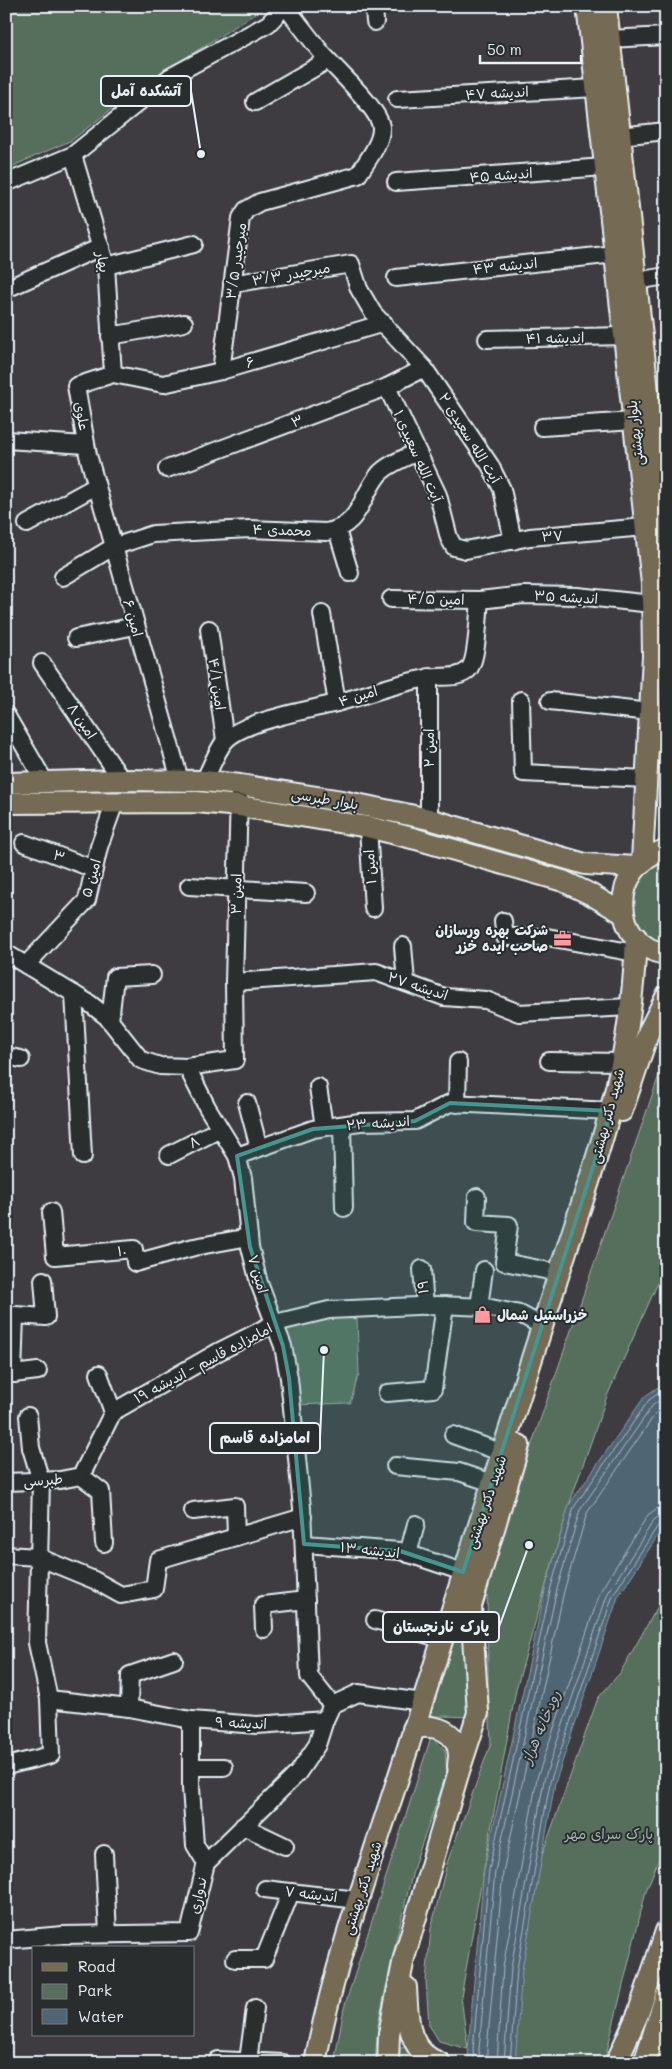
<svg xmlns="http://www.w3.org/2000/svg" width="672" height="2069" font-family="Mali,'Playpen Sans Arabic',sans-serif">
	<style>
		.green { fill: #566e5b; stroke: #9fb0aa }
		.water { fill: #4f6573; stroke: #8c9da8 }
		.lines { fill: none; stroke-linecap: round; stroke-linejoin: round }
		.shore { stroke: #abb9c3; stroke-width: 1 }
		.minor-casing { stroke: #e8f1f8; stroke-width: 20 }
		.major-casing { stroke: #e8f1f8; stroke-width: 24 }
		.minor { stroke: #2a2d2e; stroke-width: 16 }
		.major { stroke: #746b52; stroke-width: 20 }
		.marked { fill: #459590; fill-opacity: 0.2; stroke: #459590; stroke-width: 4; stroke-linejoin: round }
		.labels { text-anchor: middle; stroke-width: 4; stroke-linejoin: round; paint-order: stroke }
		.street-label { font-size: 14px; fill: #e8f1f8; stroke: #2a2d2e }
		.poi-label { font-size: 14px; font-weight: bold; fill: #e8f1f8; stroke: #2a2d2e; text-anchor: end }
		.park-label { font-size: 14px; fill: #a6b6b1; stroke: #2a2d2e }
		.water-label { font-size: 15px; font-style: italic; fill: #abb9c3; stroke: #2a2d2e }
		.leader { fill: none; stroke: #e8f1f8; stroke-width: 2 }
		.callout-dot { fill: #e8f1f8; stroke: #2a2d2e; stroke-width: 2 }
		.callout { fill: #2a2d2e; stroke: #e8f1f8; stroke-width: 2 }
		.callout-label { font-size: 15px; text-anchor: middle; font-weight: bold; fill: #e8f1f8 }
	</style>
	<rect width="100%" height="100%" fill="#3e3c41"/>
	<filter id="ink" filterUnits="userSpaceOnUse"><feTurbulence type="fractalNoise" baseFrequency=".02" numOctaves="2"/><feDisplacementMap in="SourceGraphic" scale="10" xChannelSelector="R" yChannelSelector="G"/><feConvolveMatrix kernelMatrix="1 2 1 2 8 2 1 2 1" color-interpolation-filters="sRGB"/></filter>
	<g filter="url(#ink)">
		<g class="green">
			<path d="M6,6H264L261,10L141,86L72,140L6,169Z"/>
			<path d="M666,850V954L636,937L624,889Z"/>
			<path d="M666,1055V1265L607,1396L569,1505L516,1689L461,1997L468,2049L439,2041L429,2025L426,1981L431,1929L447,1863L491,1743L488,1681L487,1587L517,1487Z"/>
			<path d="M333,1318L357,1319L359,1374L350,1403L296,1405L287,1327Z"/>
			<path d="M473,1568L472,1717L441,1716L423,1719Z"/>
			<path d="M666,1592V1842L646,1891L604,2063H514V2013L542,1855L598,1698L620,1673Z"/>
			<path d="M431,1737L445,1750L447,1773L415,1863L397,1936L378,2025L375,2063H334L344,2008Z"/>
			<path d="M405,2047L420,2063H394V2050Z"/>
		</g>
		<path class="water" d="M666,1382V1523L618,1597L555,1783L522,1970L515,2063H469L468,2049L484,1869L546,1586L569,1505L645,1396Z"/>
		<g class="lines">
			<g class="shore">
				<path d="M474,2063L473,2049L489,1870L551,1587L574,1507L649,1400L666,1388"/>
				<path d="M480,2063L479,2049L495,1871L557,1589L580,1510L653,1405L666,1396"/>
				<path d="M487,2063V2049L503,1872L564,1591L587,1513L658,1410L666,1405"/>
				<path d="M497,2063L503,1967L537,1778L601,1590L648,1515L656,1509L666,1507"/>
				<path d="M504,2063L511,1968L544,1780L608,1593L654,1520L659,1516L666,1515"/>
				<path d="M510,2063L517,1969L550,1782L613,1595L659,1524L666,1521"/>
			</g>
			<defs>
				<g id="minor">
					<path d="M374,6L375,22"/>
					<path d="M609,39L666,36"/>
					<path d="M397,99L596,88"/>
					<path d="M255,102L328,60"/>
					<path d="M620,136L666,131"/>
					<path d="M73,155L106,266L113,374"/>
					<path d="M396,182L605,167"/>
					<path d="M6,183L73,155L170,77L268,24L285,6"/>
					<path d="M106,266L194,244"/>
					<path d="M396,278L615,254"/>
					<path d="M636,281L666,276"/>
					<path d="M232,284L351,264L359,289L373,313L424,368L490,465L502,489L513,541"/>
					<path d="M6,289L101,247"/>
					<path d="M110,336L184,323"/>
					<path d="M487,339L624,336"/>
					<path d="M221,371L241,218L246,210L260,202L358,175C366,162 382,143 381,127C379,108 334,68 321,52C309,37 297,21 285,6"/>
					<path d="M113,374L76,386L88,455L180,780"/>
					<path d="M113,374L163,384L221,371L384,323"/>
					<path d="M387,387L438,495L449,538L454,547L466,550L530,537L645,527"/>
					<path d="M542,427L634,421"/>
					<path d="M6,440L86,445"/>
					<path d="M167,469L387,387L424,368"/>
					<path d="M27,524L96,486"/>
					<path d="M337,530L350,573"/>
					<path d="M63,577L113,547L153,534L250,529L326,532C361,526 360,497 379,474C388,464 405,458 417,452"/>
					<path d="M391,599L480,600L523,595L577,596L652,604"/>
					<path d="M322,614L337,703"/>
					<path d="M209,629L225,740"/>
					<path d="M76,638L135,626"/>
					<path d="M42,663L122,780"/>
					<path d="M429,677V819"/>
					<path d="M521,700L523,773L646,779"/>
					<path d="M550,701L650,712"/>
					<path d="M6,715L45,782"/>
					<path d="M204,781C210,770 217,750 225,741C242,721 310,710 336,703C367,695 396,683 428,678C440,675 458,680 468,670C478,661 478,615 480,600"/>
					<path d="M368,827L373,908"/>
					<path d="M24,843L94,869"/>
					<path d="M189,886L306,893"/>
					<path d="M503,921L505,937H547L635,953"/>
					<path d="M403,946L406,983"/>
					<path d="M6,953L89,1003L107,1017L141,1060L160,1066L187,1067L207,1107L237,1156L243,1178L250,1247L259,1283L283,1346L289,1378L302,1508L309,1676L332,1705"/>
					<path d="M26,965L87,900L99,847L115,802"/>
					<path d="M234,982L376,972L444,997L486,1000L519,1013L629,1007"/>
					<path d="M74,994L83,1156"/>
					<path d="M110,1021L115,977L152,975"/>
					<path d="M6,1056L21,1059"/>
					<path d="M549,1061L622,1062"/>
					<path d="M187,1067L235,1060L234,982L239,794"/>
					<path d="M318,1087L324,1127"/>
					<path d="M247,1103L259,1148"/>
					<path d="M457,1104L458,1062"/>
					<path d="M342,1125L344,1208"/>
					<path d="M169,1155L220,1129"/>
					<path d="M237,1156L313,1129L360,1122L415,1121L450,1103L611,1111"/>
					<path d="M477,1197L476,1223L509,1225L504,1262L559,1273"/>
					<path d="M51,1212L55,1256L134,1249L135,1263L194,1247L249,1237"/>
					<path d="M422,1269L425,1306"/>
					<path d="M479,1307L484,1270"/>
					<path d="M6,1373L13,1374L15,1315L46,1317L43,1280"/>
					<path d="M13,1374L38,1371"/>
					<path d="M99,1374L113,1412"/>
					<path d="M387,1393L433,1389L445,1305"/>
					<path d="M453,1435L503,1453"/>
					<path d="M395,1466L459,1472L492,1483"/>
					<path d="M81,1476L113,1412L218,1352L275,1323L329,1310L438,1305L486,1307L520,1314L542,1326"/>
					<path d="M81,1476L101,1491L104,1543"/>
					<path d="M6,1482L60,1480L81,1476"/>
					<path d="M193,1511L235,1506L236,1537"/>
					<path d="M304,1544L400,1551L463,1572"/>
					<path d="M408,1554L416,1524"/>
					<path d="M6,1555L38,1557L94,1580L121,1595L154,1589L158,1560L303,1517"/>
					<path d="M375,1620L442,1639"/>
					<path d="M264,1629L263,1605L306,1600"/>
					<path d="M49,1699L129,1708L191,1720L257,1725L325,1720L332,1705L358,1693L422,1702"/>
					<path d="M129,1708L130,1675L174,1660"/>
					<path d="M191,1720V1788L195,1845L206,1863"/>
					<path d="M6,1766L51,1755L49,1699L37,1643L41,1481L31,1448L28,1416"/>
					<path d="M192,1767H224"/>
					<path d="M243,1826L285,1846"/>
					<path d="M104,1854L108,1934"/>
					<path d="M265,1889L357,1900"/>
					<path d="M6,1940L63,1935L189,1933L206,1863L298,1773L317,1745L325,1720"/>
					<path d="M235,1959H264L291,1892"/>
					<path d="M218,2060L283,2063"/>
					<path d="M248,2061L255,2008"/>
				</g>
				<g id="major">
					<path d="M587,6L652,584L653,656L642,861"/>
					<path d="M606,6L666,556"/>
					<path d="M6,783L122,780L204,781L240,785L342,801L429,819L585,864L636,867"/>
					<path d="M6,803L197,802L239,806L368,827L416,839L563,881L590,894L624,914"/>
					<path d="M666,850C607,866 611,946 666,954"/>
					<path d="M622,1111L649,1031L666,997"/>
					<path d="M413,1729C433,1723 458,1730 459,1755C459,1759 458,1763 458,1767"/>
					<path d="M406,1987C408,2018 406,2051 440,2063"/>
					<path d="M315,2063C334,1962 370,1866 401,1769C452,1608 505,1447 555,1286C573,1228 594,1171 610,1112C625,1056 634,995 636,937"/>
					<path d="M388,2063L389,2034L404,1958L458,1774L478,1713L471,1606L519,1445"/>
					<path d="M616,2063L638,2014L666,1931"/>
					<path d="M644,2063L666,1995"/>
				</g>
			</defs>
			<use href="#minor" class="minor-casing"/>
			<use href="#major" class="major-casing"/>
			<use href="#minor" class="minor"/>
			<use href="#major" class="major"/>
		</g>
	</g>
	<path class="marked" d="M450,1103L611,1111L463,1572L400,1551L304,1544L289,1378L283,1346L250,1247L237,1156L313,1129L415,1121Z"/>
	<defs>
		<symbol id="office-bare" viewBox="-9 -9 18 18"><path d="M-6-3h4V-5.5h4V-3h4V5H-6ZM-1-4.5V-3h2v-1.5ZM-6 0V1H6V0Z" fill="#ff9aa2" stroke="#2a2d2e" stroke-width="2.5" paint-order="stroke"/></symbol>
		<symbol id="shop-bare" viewBox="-9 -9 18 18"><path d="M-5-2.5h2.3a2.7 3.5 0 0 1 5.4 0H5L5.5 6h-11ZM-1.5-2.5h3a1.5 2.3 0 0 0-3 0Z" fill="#ff9aa2" stroke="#2a2d2e" stroke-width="2.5" paint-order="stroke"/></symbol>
	</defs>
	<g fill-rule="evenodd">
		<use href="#office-bare" x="550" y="926" width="25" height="25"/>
		<use href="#shop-bare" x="470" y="1302" width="25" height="25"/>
	</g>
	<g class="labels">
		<g class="street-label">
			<text transform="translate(497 93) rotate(-3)" y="5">اندیشه ۴۷</text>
			<text transform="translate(501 175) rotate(-4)" y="5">اندیشه ۴۵</text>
			<text transform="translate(236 261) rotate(-82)" y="5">میرحیدر ۳/۵</text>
			<text transform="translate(103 262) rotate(80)" y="5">بهار</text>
			<text transform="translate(505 266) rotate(-6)" y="5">اندیشه ۴۳</text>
			<text transform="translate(291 274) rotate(-10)" y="5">میرحیدر ۳/۳</text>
			<text transform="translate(555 338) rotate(-1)" y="5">اندیشه ۴۱</text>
			<text transform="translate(250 362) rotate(-16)" y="5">۶</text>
			<text transform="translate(82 416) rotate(80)" y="5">علوی</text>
			<text transform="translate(297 421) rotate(-21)" y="5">۳</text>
			<text transform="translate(635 433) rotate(-96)" y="5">بلوار بهشتی</text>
			<text transform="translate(470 438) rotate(58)" y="5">آیت الله سعیدی ۲</text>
			<text transform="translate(418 456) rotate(66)" y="5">آیت الله سعیدی ۱</text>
			<text transform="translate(282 530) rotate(2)" y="5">محمدی ۴</text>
			<text transform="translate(552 536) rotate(-4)" y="5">۳۷</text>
			<text transform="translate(566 597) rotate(3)" y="5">اندیشه ۳۵</text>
			<text transform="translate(436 599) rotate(1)" y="5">امین ۴/۵</text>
			<text transform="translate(133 618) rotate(74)" y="5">امین ۶</text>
			<text transform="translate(217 684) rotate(82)" y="5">امین ۴/۱</text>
			<text transform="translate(358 696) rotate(-17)" y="5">امین ۴</text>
			<text transform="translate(82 721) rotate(56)" y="5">امین ۸</text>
			<text transform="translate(429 748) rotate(-90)" y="5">امین ۲</text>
			<text transform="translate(325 799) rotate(10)" y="5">بلوار طبرسی</text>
			<text transform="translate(59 856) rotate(20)" y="5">۳</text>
			<text transform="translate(370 867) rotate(-94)" y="5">امین ۱</text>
			<text transform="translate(91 878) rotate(-74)" y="5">امین ۵</text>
			<text transform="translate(236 894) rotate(-89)" y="5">امین ۳</text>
			<text transform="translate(418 986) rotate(18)" y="5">اندیشه ۲۷</text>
			<text transform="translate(607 1116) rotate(-75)" y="5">شهید دکتر بهشتی</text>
			<text transform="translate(378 1123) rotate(-4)" y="5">اندیشه ۲۳</text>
			<text transform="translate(194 1142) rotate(-27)" y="5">۸</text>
			<text transform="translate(122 1251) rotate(-3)" y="5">۱۰</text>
			<text transform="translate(258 1274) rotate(74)" y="5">امین ۷</text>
			<text transform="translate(423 1287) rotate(-94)" y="5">۱۹</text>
			<text transform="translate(203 1363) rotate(-28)" y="5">امامزاده قاسم - اندیشه ۱۹</text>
			<text transform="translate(43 1480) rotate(-4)" y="5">طبرسی</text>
			<text transform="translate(486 1502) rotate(-71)" y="5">شهید دکتر بهشتی</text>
			<text transform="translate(370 1550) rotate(6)" y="5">اندیشه ۱۳</text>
			<text transform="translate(241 1723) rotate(2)" y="5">اندیشه ۹</text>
			<text transform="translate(362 1888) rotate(-72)" y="5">شهید دکتر بهشتی</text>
			<text transform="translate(311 1894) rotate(7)" y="5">اندیشه ۷</text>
			<text transform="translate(198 1895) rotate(-77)" y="5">ندواری</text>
		</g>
		<g class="poi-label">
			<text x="548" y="935">شرکت بهره ورسازان<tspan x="548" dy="16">صاحب ایده خزر</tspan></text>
			<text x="497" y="1320" text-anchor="start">خزراستیل شمال</text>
		</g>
		<g class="park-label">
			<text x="609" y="1839">پارک سرای مهر</text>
		</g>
		<g class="water-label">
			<text transform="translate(541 1727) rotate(-67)" y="5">رودخانه هراز</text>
		</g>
	</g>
	<path class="leader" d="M201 154L191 91M324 1350L320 1438M529 1545L499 1627"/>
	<g class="callout-dot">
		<circle cx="201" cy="154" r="5"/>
		<circle cx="324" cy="1350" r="5"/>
		<circle cx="529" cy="1545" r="5"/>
	</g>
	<g class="callout">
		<rect x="101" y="76" width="90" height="30" rx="5"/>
		<rect x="210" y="1423" width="110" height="30" rx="5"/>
		<rect x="383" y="1612" width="116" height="30" rx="5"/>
	</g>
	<g class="callout-label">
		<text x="146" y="96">آتشکده آمل</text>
		<text x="265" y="1443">امامزاده قاسم</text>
		<text x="441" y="1632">پارک نارنجستان</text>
	</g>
	<rect width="672" height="2069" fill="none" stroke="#2a2d2e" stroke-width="25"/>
	<rect x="12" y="12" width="647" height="2044" fill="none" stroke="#e8f1f8" stroke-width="2" filter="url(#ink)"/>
	<rect x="32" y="1946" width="162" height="90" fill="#2a2d2e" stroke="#767b7f"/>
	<rect x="42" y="1963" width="25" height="8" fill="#746b52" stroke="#767b7f"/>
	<text x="78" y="1972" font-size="15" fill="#e8f1f8">Road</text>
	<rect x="42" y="1984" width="25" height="15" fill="#566e5b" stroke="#767b7f"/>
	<text x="78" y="1996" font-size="15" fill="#e8f1f8">Park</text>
	<rect x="42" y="2009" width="25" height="15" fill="#4f6573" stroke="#767b7f"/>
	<text x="78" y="2022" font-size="15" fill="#e8f1f8">Water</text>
	<path d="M480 55v8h101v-8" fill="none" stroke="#e8f1f8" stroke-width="2.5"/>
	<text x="487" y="55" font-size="15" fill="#e8f1f8" stroke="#2a2d2e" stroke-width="4" paint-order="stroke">50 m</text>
</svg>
